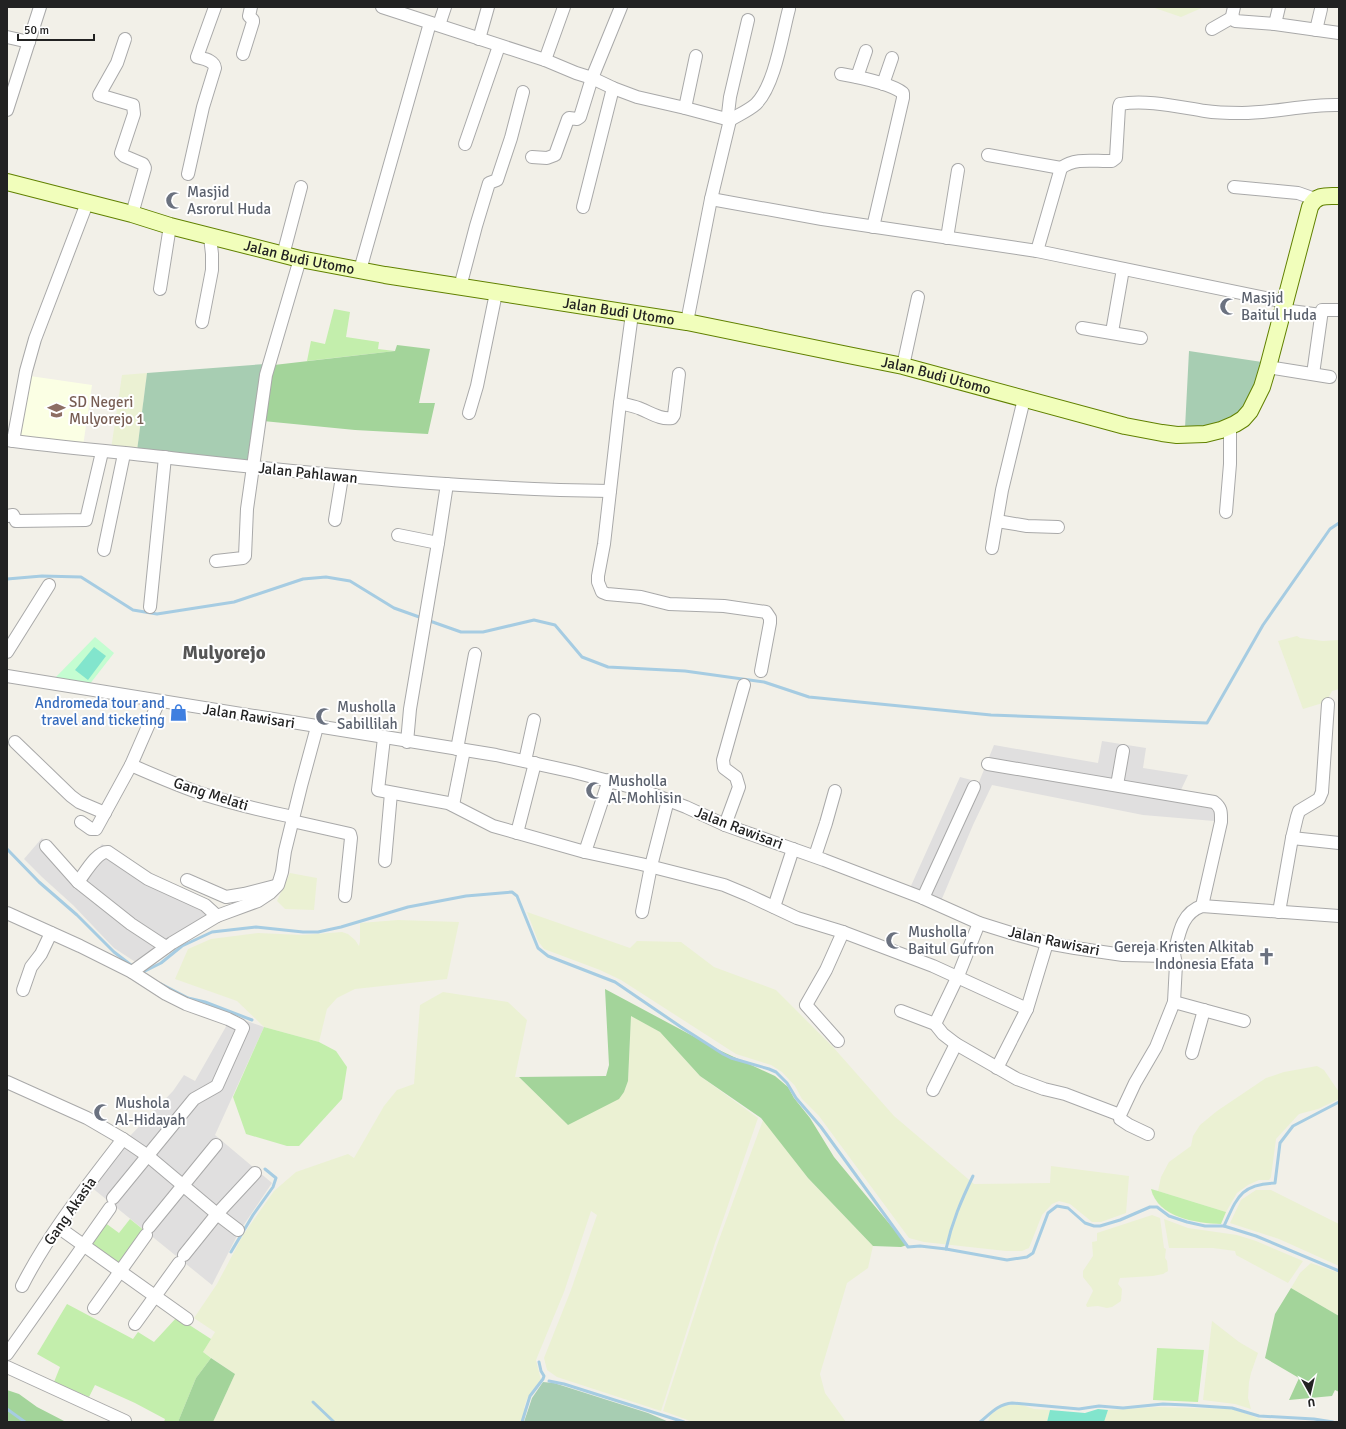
<svg xmlns="http://www.w3.org/2000/svg" width="1346" height="1429" font-family="Signika,sans-serif">
	<style>
		.residential { fill: #e0dfdf }
		.education { fill: #fbffe4 }
		.farmland { fill: #ebf1d3 }
		.grass { fill: #c3eeac }
		.forest { fill: #a3d49a }
		.cemetery { fill: #a7cdb2 }
		.park { fill: #c4fdd1 }
		.pitch { fill: #82e5cd }
		.lines { fill: none; stroke-linecap: round; stroke-linejoin: round }
		.stream { stroke: #a6cce2; stroke-width: 3 }
		.street-casing { stroke: #a9a9a9; stroke-width: 14 }
		.secondary-casing { stroke: #618100; stroke-width: 18 }
		.street { stroke: #fff; stroke-width: 12 }
		.secondary { stroke: #f1febb; stroke-width: 16 }
		.labels { text-anchor: middle; stroke-width: 4; stroke-linejoin: round; paint-order: stroke }
		.worship-label { font-size: 15px; fill: #5b616d; stroke: #fff; text-anchor: start }
		.street-label { font-size: 15px; fill: #222; stroke: #fff }
		.education-label { font-size: 15px; fill: #785e54; stroke: #fff; text-anchor: start }
		.shop-label { font-size: 15px; fill: #366cbe; stroke: #fff; text-anchor: end }
		.district-label { font-size: 19px; font-weight: bold; fill: #555; stroke: #fff }
	</style>
	<rect width="100%" height="100%" fill="#f2f0e8"/>
	<g class="residential">
		<path d="M1102,741L1146,748L1143,768L1188,775L1180,792L1216,798L1214,821L1143,815L992,785L973,825L941,901L910,888L960,777L979,782L994,745L1098,763Z"/>
		<path d="M42,838L76,877L102,844L162,881L220,913L137,963L114,948L73,905L42,877L24,859Z"/>
		<path d="M232,1016L264,1027L215,1135L272,1183L239,1232L212,1285L91,1187L130,1136L173,1091L184,1075L195,1081Z"/>
	</g>
	<path class="education" d="M30,376L92,385L83,446L18,437Z"/>
	<g class="farmland">
		<path d="M1152,7H1204L1181,17Z"/>
		<path d="M147,373L137,451L111,449L122,375Z"/>
		<path d="M1297,636L1300,638L1323,641L1339,640V689L1332,691L1326,702L1303,709L1278,641Z"/>
		<path d="M290,873L317,878L314,910L285,909L277,901Z"/>
		<path d="M527,912L630,948L637,941L681,942L714,967L776,990L833,1047L894,1116L974,1184L1050,1183L1051,1166L1129,1176L1126,1213L1101,1222H1092L1070,1204L1059,1201L1052,1204L1042,1215L1029,1248L1022,1251H1006L924,1242L909,1238L819,1116L802,1099L795,1086L782,1072L771,1065L736,1054L621,980L600,970L544,949L538,941Z"/>
		<path d="M398,920L459,922L447,979L355,989L337,998L327,1009L319,1042L264,1027L237,1001L175,979L188,949L211,939L258,933L302,935L342,932L348,934L355,940L359,946L360,941V923Z"/>
		<path d="M443,992L508,1002L527,1020L515,1077H519L568,1125L624,1092L628,1081L631,1015L660,1032L700,1076L758,1118L715,1243L661,1411L557,1377L547,1370L544,1358L571,1290L597,1215L591,1211L564,1292L536,1360L541,1380L532,1391L527,1399L524,1408L527,1411L524,1422H213L235,1374L203,1352L215,1332L194,1318L217,1284L243,1235L274,1191L296,1172L348,1154L354,1158L384,1106L397,1090L414,1084L420,1005Z"/>
		<path d="M1317,1066L1324,1070L1339,1092V1099L1318,1109L1299,1114L1276,1139L1271,1177L1269,1180H1259L1248,1185L1237,1193L1226,1212L1158,1191L1161,1177L1169,1162L1191,1146L1193,1136L1200,1125L1217,1111L1266,1078L1284,1072Z"/>
		<path d="M763,1120L808,1178L873,1246L868,1268L847,1283L820,1374L825,1393L846,1422H693L663,1411L717,1245Z"/>
		<path d="M1256,1190H1271L1339,1224V1266L1279,1239L1230,1223L1241,1200Z"/>
		<path d="M1152,1215L1160,1218L1164,1248L1166,1249L1165,1258L1167,1261L1168,1271L1163,1274L1153,1276L1120,1278L1118,1284L1122,1289L1121,1301L1112,1307L1107,1308L1098,1306L1087,1307L1086,1305L1093,1291L1091,1287L1083,1277V1271L1093,1256L1092,1242L1097,1241V1233Z"/>
		<path d="M1164,1219L1188,1228L1237,1235L1256,1241L1303,1261L1288,1283L1236,1255L1235,1251L1213,1248H1169Z"/>
		<path d="M1311,1263L1339,1273V1316L1291,1288L1300,1273Z"/>
		<path d="M1212,1321L1239,1342L1258,1353L1251,1373L1249,1382L1248,1398L1251,1409L1235,1404L1203,1400Z"/>
		<path d="M1019,1404L1034,1409L1050,1410L1047,1422H988L990,1415L1004,1405Z"/>
		<path d="M1158,1407L1234,1409L1263,1420L1319,1422H1104L1108,1410Z"/>
	</g>
	<g class="grass">
		<path d="M334,309L350,312L346,337L379,342L378,349L395,351L307,361L311,341L325,344Z"/>
		<path d="M264,1027L319,1042L336,1051L347,1067L342,1099L299,1146H287L246,1134L233,1097Z"/>
		<path d="M1151,1189L1158,1191L1226,1212L1221,1224C1196,1223 1158,1218 1151,1189Z"/>
		<path d="M130,1219L145,1231L119,1267L88,1244L104,1222L119,1233Z"/>
		<path d="M67,1304L133,1339L138,1332L154,1342L177,1317L211,1339L203,1352L211,1358L196,1378L178,1422H164L165,1419L135,1403L95,1385L89,1397L54,1382L60,1367L37,1354Z"/>
		<path d="M1157,1348L1204,1350L1198,1402L1153,1400Z"/>
	</g>
	<g class="forest">
		<path d="M397,345L430,349L419,403H435L428,434L355,430L263,421L274,365L395,351Z"/>
		<path d="M605,989L719,1050L775,1076L788,1087L794,1098L810,1118L834,1157L907,1245L901,1247L873,1246L808,1178L761,1118L700,1076L660,1032L631,1016L628,1081L624,1092L619,1099L568,1125L519,1077L606,1076L609,1065Z"/>
		<path d="M1291,1288L1339,1316V1392L1335,1390L1332,1396L1289,1400L1299,1378L1265,1358L1275,1314Z"/>
		<path d="M211,1358L235,1374L213,1422H178L196,1378Z"/>
		<path d="M7,1390L19,1394L37,1407L66,1422H7Z"/>
	</g>
	<g class="cemetery">
		<path d="M1189,351L1262,362C1256,378 1251,401 1238,412C1224,424 1202,426 1185,428Z"/>
		<path d="M265,364L250,461L137,451L147,373Z"/>
		<path d="M543,1382L554,1383L648,1413L669,1422H524L532,1398Z"/>
	</g>
	<path class="park" d="M95,637L114,653L89,685L54,679Z"/>
	<g class="pitch">
		<path d="M94,647L106,656L88,680L75,670Z"/>
		<path d="M1098,1409L1108,1410L1104,1422H1047L1050,1410L1085,1413Z"/>
	</g>
	<g class="lines">
		<g class="stream">
			<path d="M7,579L42,576L81,577L133,610L157,614L234,602L303,579L326,577L350,581L394,608L422,618"/>
			<path d="M427,620L461,632H483L534,620L555,625L582,657L608,667L685,671L764,682L809,697L991,715L1207,723L1263,625L1330,529L1339,523"/>
			<path d="M7,849L39,882L77,915L114,952L131,965"/>
			<path d="M141,973L161,963L182,946L212,932L256,927L303,932H318L341,927L408,907L466,896L512,892L517,896L538,948L548,956L615,982L681,1027L723,1054L731,1058L769,1069L776,1072L787,1083L796,1098L821,1127L908,1247L920,1246L946,1249L1007,1260L1027,1257L1033,1253L1048,1213L1057,1206L1068,1208L1085,1223L1094,1226H1100L1120,1220L1150,1207H1157L1169,1216L1187,1222L1205,1226H1224L1256,1236L1339,1271"/>
			<path d="M161,984L188,998L205,1002L252,1020"/>
			<path d="M1224,1226C1237,1198 1240,1184 1275,1183L1280,1143L1293,1126L1339,1102"/>
			<path d="M946,1249C952,1222 961,1201 973,1176"/>
			<path d="M231,1252L253,1215L273,1187L276,1178L265,1169"/>
			<path d="M549,1381L564,1384L684,1422"/>
			<path d="M313,1402L334,1422"/>
			<path d="M7,1409L25,1422"/>
			<path d="M522,1422L530,1396L543,1379L544,1376L541,1371L539,1362"/>
			<path d="M980,1422C990,1414 998,1404 1012,1403L1079,1409L1099,1406L1123,1408L1163,1404L1187,1405L1232,1408L1259,1416L1314,1419L1333,1422"/>
		</g>
		<defs>
			<g id="street">
				<path d="M382,7L545,60L576,73L592,78L613,88L637,97L685,108L730,120C738,115 748,111 756,104C775,85 782,35 789,9"/>
				<path d="M1234,7L1232,16L1235,21L1275,24L1339,33"/>
				<path d="M1275,24L1279,7"/>
				<path d="M439,25L445,7"/>
				<path d="M1212,29L1233,17"/>
				<path d="M1316,30L1321,9"/>
				<path d="M7,37L29,42"/>
				<path d="M125,39L117,63L99,95L133,105L134,114L121,153L124,156L143,164L145,168L132,214"/>
				<path d="M479,39L488,7"/>
				<path d="M243,54L253,22V20L249,16L251,7"/>
				<path d="M545,60L564,7"/>
				<path d="M841,74C858,77 890,83 903,93V98L873,227"/>
				<path d="M857,77L866,51"/>
				<path d="M883,84L892,58"/>
				<path d="M685,108L696,56"/>
				<path d="M7,110L40,7"/>
				<path d="M465,144L499,46"/>
				<path d="M988,155L1061,168"/>
				<path d="M532,157L547,158L555,155L568,119L569,118L577,119L580,117L592,78L621,7"/>
				<path d="M188,174L203,107L215,68C214,60 204,59 197,57L215,7"/>
				<path d="M1234,187L1298,193L1315,199"/>
				<path d="M711,199L822,219L1037,251L1285,302"/>
				<path d="M583,207L613,88"/>
				<path d="M947,238L958,170"/>
				<path d="M1037,251L1061,168C1075,158 1091,161 1107,161H1112L1116,158L1119,107L1120,104C1146,99 1179,107 1205,111C1217,113 1230,113 1242,113C1274,113 1307,104 1339,105"/>
				<path d="M283,255L301,187"/>
				<path d="M360,270L430,23"/>
				<path d="M460,287L476,226L489,183L497,180L511,138L523,92"/>
				<path d="M160,289L170,226"/>
				<path d="M1283,310L1321,315"/>
				<path d="M632,314L620,403L604,544L598,576V582L602,592L607,594L641,597L669,604L724,606L766,612L770,618V623L761,671"/>
				<path d="M202,322L212,270V254L210,237"/>
				<path d="M687,322L711,199L730,120L728,114L730,97L748,20"/>
				<path d="M1082,328L1141,338"/>
				<path d="M1112,332L1123,269"/>
				<path d="M903,366L918,297"/>
				<path d="M1268,367L1330,377"/>
				<path d="M1313,374L1322,310H1339"/>
				<path d="M620,403C627,405 635,406 641,409C651,413 661,420 672,418L674,415L679,374"/>
				<path d="M469,413L477,386L496,293"/>
				<path d="M7,440C64,448 122,452 179,459C323,475 466,489 610,491"/>
				<path d="M13,441L26,371L35,339L87,203"/>
				<path d="M1226,512L1230,464V427"/>
				<path d="M7,516L13,515L16,521L86,520L102,452"/>
				<path d="M335,520L342,477"/>
				<path d="M997,521L1027,526L1058,527"/>
				<path d="M398,535L438,543"/>
				<path d="M992,548L1002,490L1024,399"/>
				<path d="M104,550L124,454"/>
				<path d="M216,561L243,558L245,556L247,509L266,375L300,259"/>
				<path d="M150,607L165,457"/>
				<path d="M7,652L49,585"/>
				<path d="M7,676L496,755L574,772L639,789L686,807L725,825L824,860L923,898L979,923L1011,933L1047,943L1075,948L1123,955L1168,956L1174,954C1179,935 1181,913 1202,906L1339,916"/>
				<path d="M384,738L378,790L448,803L493,826L585,852L641,864L724,885L748,895L797,918L843,932L933,966L1027,1009"/>
				<path d="M15,742L71,796L79,802L105,813"/>
				<path d="M407,742L410,709L438,543L447,484"/>
				<path d="M457,749L475,654"/>
				<path d="M525,761L534,720"/>
				<path d="M988,764L1214,802C1222,808 1221,813 1221,822L1202,906"/>
				<path d="M131,765C156,776 181,787 206,795C235,804 264,811 293,817"/>
				<path d="M1117,785L1123,751"/>
				<path d="M453,805L464,750"/>
				<path d="M292,821L350,834L351,838L345,896"/>
				<path d="M81,822L91,829H96L131,765L159,701"/>
				<path d="M725,825L739,787L736,777L724,768L723,760L744,685"/>
				<path d="M517,833L535,763"/>
				<path d="M1292,838L1339,843"/>
				<path d="M46,846L78,882L131,924L166,947"/>
				<path d="M585,852L609,780"/>
				<path d="M815,856L826,823L835,791"/>
				<path d="M385,861L391,793"/>
				<path d="M187,880L226,897L244,894L275,886"/>
				<path d="M78,882C85,873 97,851 108,852L148,879L205,905L217,916"/>
				<path d="M923,898L974,787"/>
				<path d="M774,907L793,849"/>
				<path d="M642,912L651,866L668,800"/>
				<path d="M1279,912L1292,838L1297,817L1299,811L1319,799L1322,792L1328,704"/>
				<path d="M7,913L80,946L132,972L166,994L186,1004L228,1019L240,1025L243,1028L217,1086L194,1099L113,1198"/>
				<path d="M132,972L172,943L217,916L258,901L270,893L278,885L282,872L285,851L301,786L317,727"/>
				<path d="M23,990L31,967L41,954L51,933"/>
				<path d="M1174,1002L1244,1021"/>
				<path d="M901,1011L935,1024L943,1034L956,1044L1017,1079L1044,1089L1065,1094L1120,1115"/>
				<path d="M935,1024L958,976L979,923"/>
				<path d="M838,1041L806,1005L826,970L843,932"/>
				<path d="M1192,1053L1204,1010"/>
				<path d="M997,1068L1027,1009L1047,943"/>
				<path d="M7,1082L87,1118L123,1139L148,1156L217,1214L238,1230"/>
				<path d="M933,1090L956,1044"/>
				<path d="M1120,1115L1135,1083L1156,1047L1174,1002L1176,964L1174,954"/>
				<path d="M1120,1115V1119L1129,1125L1148,1134"/>
				<path d="M58,1227L187,1319"/>
				<path d="M149,1227L216,1145"/>
				<path d="M184,1255L217,1214L255,1173"/>
				<path d="M22,1286C49,1233 87,1186 123,1139"/>
				<path d="M94,1308L146,1235"/>
				<path d="M135,1324L179,1263"/>
				<path d="M7,1354L110,1208"/>
				<path d="M7,1367L125,1421"/>
			</g>
			<g id="secondary">
				<path id="s1" d="M7,182L132,214L170,226L300,259L385,275L687,322L848,355L903,366L1125,426L1162,433L1177,435L1205,434L1221,430L1235,424L1243,419L1250,411L1262,387L1268,367L1310,207C1316,194 1327,196 1339,196"/>
			</g>
		</defs>
		<use href="#street" class="street-casing"/>
		<use href="#secondary" class="secondary-casing"/>
		<use href="#street" class="street"/>
		<use href="#secondary" class="secondary"/>
	</g>
	<defs>
		<symbol id="mosque-bare" viewBox="-9 -9 18 18"><path d="M3.5-4.9A6 6 0 1 0 3.5 4.9A5 5 0 1 1 3.5-4.9Z" fill="#6b7280" stroke="#fff" stroke-width="2.5" paint-order="stroke"/></symbol>
		<symbol id="school-bare" viewBox="-9 -9 18 18"><path d="M0-5L7-2L0 1L-7-2ZM-4 1L0 2.5L4 1V4Q0 6-4 4Z" fill="#8d6e63" stroke="#fff" stroke-width="2.5" paint-order="stroke"/></symbol>
		<symbol id="shop-bare" viewBox="-9 -9 18 18"><path d="M-5-2.5h2.3a2.7 3.5 0 0 1 5.4 0H5L5.5 6h-11ZM-1.5-2.5h3a1.5 2.3 0 0 0-3 0Z" fill="#3f7fe0" stroke="#fff" stroke-width="2.5" paint-order="stroke"/></symbol>
		<symbol id="church-bare" viewBox="-9 -9 18 18"><path d="M-1.2-6h2.4v3.5h3.3v2.4h-3.3V6h-2.4V-.1h-3.3v-2.4h3.3Z" fill="#6b7280" stroke="#fff" stroke-width="2.5" paint-order="stroke"/></symbol>
	</defs>
	<g fill-rule="evenodd">
		<use href="#mosque-bare" x="162" y="188" width="25" height="25"/>
		<use href="#mosque-bare" x="1216" y="294" width="25" height="25"/>
		<use href="#school-bare" x="44" y="398" width="25" height="25"/>
		<use href="#shop-bare" x="166" y="700" width="25" height="25"/>
		<use href="#mosque-bare" x="312" y="704" width="25" height="25"/>
		<use href="#mosque-bare" x="582" y="778" width="25" height="25"/>
		<use href="#mosque-bare" x="882" y="928" width="25" height="25"/>
		<use href="#church-bare" x="1254" y="944" width="25" height="25"/>
		<use href="#mosque-bare" x="90" y="1100" width="25" height="25"/>
	</g>
	<g class="labels">
		<g class="worship-label">
			<text x="187" y="197">Masjid<tspan x="187" dy="17">Asrorul Huda</tspan></text>
			<text x="1241" y="303">Masjid<tspan x="1241" dy="17">Baitul Huda</tspan></text>
			<text x="337" y="712">Musholla<tspan x="337" dy="17">Sabillilah</tspan></text>
			<text x="608" y="786">Musholla<tspan x="608" dy="17">Al-Mohlisin</tspan></text>
			<text x="908" y="937">Musholla<tspan x="908" dy="17">Baitul Gufron</tspan></text>
			<text x="1254" y="952" text-anchor="end">Gereja Kristen Alkitab<tspan x="1254" dy="17">Indonesia Efata</tspan></text>
			<text x="115" y="1108">Mushola<tspan x="115" dy="17">Al-Hidayah</tspan></text>
		</g>
		<g class="street-label">
			<text dy="5" stroke="none"><textPath href="#s1" startOffset="302">Jalan Budi Utomo</textPath></text>
			<text dy="5" stroke="none"><textPath href="#s1" startOffset="626">Jalan Budi Utomo</textPath></text>
			<text dy="5" stroke="none"><textPath href="#s1" startOffset="950">Jalan Budi Utomo</textPath></text>
			<text transform="translate(308 473) rotate(6)" y="5">Jalan Pahlawan</text>
			<text transform="translate(249 716) rotate(9)" y="5">Jalan Rawisari</text>
			<text transform="translate(211 794) rotate(18)" y="5">Gang Melati</text>
			<text transform="translate(739 828) rotate(21)" y="5">Jalan Rawisari</text>
			<text transform="translate(1054 941) rotate(12)" y="5">Jalan Rawisari</text>
			<text transform="translate(70 1211) rotate(-55)" y="5">Gang Akasia</text>
		</g>
		<g class="education-label">
			<text x="69" y="407">SD Negeri<tspan x="69" dy="17">Mulyorejo 1</tspan></text>
		</g>
		<g class="shop-label">
			<text x="165" y="708">Andromeda tour and<tspan x="165" dy="17">travel and ticketing</tspan></text>
		</g>
		<g class="district-label">
			<text x="224" y="659">Mulyorejo</text>
		</g>
	</g>
	<rect width="1346" height="1429" fill="none" stroke="#222222" stroke-width="16"/>
	<g transform="translate(1310 1393) rotate(172)" stroke="#ffffff" stroke-width="3" paint-order="stroke">
	<path d="M0-3L7 15L0 10L-7 15Z" fill="#222222"/>
	<text y="-6" font-size="11" font-weight="bold" text-anchor="middle" fill="#222222">U</text>
	</g>
	<path d="M18 34v6h76v-6" fill="none" stroke="#222222" stroke-width="2"/>
	<text x="24" y="34" font-size="12" fill="#222222" stroke="#ffffff" stroke-width="3" paint-order="stroke">50 m</text>
</svg>
